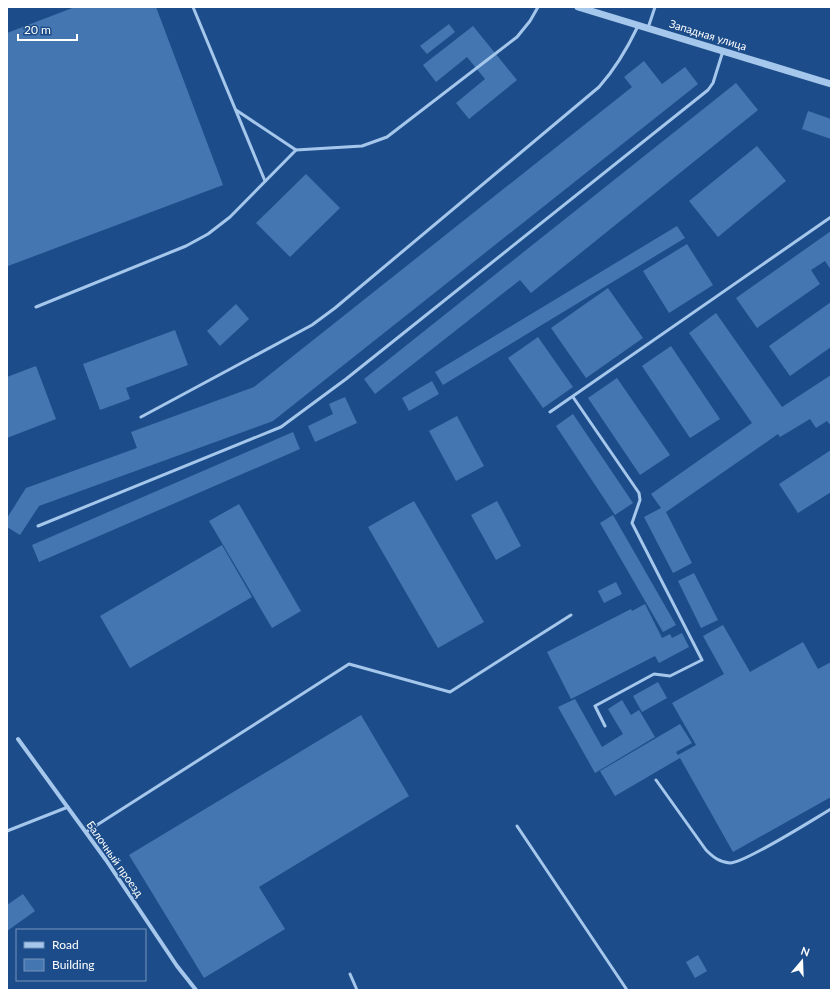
<svg xmlns="http://www.w3.org/2000/svg" width="838" height="997" font-family="Lato,sans-serif">
	<style>
		.building { fill: #4477b2 }
		.lines { fill: none; stroke-linecap: round; stroke-linejoin: round }
		.service { stroke: #a6c7ec; stroke-width: 3 }
		.minor { stroke: #a6c7ec; stroke-width: 4 }
		.tertiary { stroke: #a6c7ec; stroke-width: 7 }
		.labels { text-anchor: middle; stroke-width: 3; stroke-linejoin: round; paint-order: stroke }
		.street-label { font-size: 11px; fill: #fff; stroke: #1c4d8a }
	</style>
	<rect width="100%" height="100%" fill="#1c4d8a"/>
	<g class="building">
		<path d="M75,7H156L223,185L8,266L7,33Z"/>
		<path d="M449,24L455,32L427,54L420,46Z"/>
		<path d="M473,26L517,80L469,119L456,103L485,79L467,57L436,82L423,65Z"/>
		<path d="M644,61L662,84L685,67L698,84L273,421L39,506L20,535L7,527V518L26,488L137,448L131,432L254,387L632,87L624,77Z"/>
		<path d="M736,83L758,110L531,293L520,280L375,394L364,379Z"/>
		<path d="M808,111L831,119V139L802,129Z"/>
		<path d="M757,146L786,181L718,237L689,201Z"/>
		<path d="M306,174L340,208L290,257L256,223Z"/>
		<path d="M677,226L685,238L443,385L435,372Z"/>
		<path d="M831,231V270L825,261L811,270L820,284L757,328L736,298Z"/>
		<path d="M687,244L713,285L669,313L643,271Z"/>
		<path d="M608,288L643,338L586,378L551,328Z"/>
		<path d="M831,302V347L790,376L769,346Z"/>
		<path d="M236,304L249,319L220,346L207,331Z"/>
		<path d="M716,313L782,407L831,375V426L827,421L816,428L810,419L780,437L778,434L666,512L692,563L673,573L644,517L661,508L651,494L752,423L689,333Z"/>
		<path d="M175,330L188,365L126,388L130,399L100,410L83,364Z"/>
		<path d="M538,337L573,387L543,408L508,358Z"/>
		<path d="M671,346L720,419L690,438L642,366Z"/>
		<path d="M36,366L56,419L7,438V377Z"/>
		<path d="M617,378L670,455L640,475L588,398Z"/>
		<path d="M432,381L439,394L409,411L402,398Z"/>
		<path d="M345,397L357,423L315,442L308,426L333,414L329,404Z"/>
		<path d="M573,414L633,503L615,515L556,426Z"/>
		<path d="M457,416L484,466L456,481L429,431Z"/>
		<path d="M293,432L300,449L39,562L32,545Z"/>
		<path d="M831,450V492L798,513L779,484Z"/>
		<path d="M414,501L484,622L438,648L368,527Z"/>
		<path d="M497,501L521,546L496,560L471,515Z"/>
		<path d="M239,504L301,611L272,628L209,521Z"/>
		<path d="M613,515L676,625L663,632L600,523Z"/>
		<path d="M222,545L252,597L130,668L100,616Z"/>
		<path d="M694,573L718,620L701,628L678,581Z"/>
		<path d="M616,582L622,594L604,603L598,591Z"/>
		<path d="M645,604L662,638L670,634L672,638L682,633L689,647L659,663L655,656L571,699L547,652L631,609L632,611Z"/>
		<path d="M723,625L750,672L803,642L818,669L831,662V797L733,852L680,758L615,796L600,771L680,724L692,743L676,752L678,755L696,745L672,703L724,674L703,636Z"/>
		<path d="M658,682L667,698L642,712L633,696Z"/>
		<path d="M575,699L602,747L623,734L608,709L622,700L631,715L639,710L655,737L595,773L558,707Z"/>
		<path d="M361,715L409,796L259,887L285,929L204,978L129,855Z"/>
		<path d="M23,894L35,911L7,931V905Z"/>
		<path d="M698,955L707,971L695,978L686,962Z"/>
	</g>
	<g class="lines">
		<g class="service">
			<path d="M193,7L265,181"/>
			<path d="M648,28L655,7"/>
			<path d="M236,110L296,150"/>
			<path d="M36,307L186,246L208,234L230,217L296,150L362,146L387,137L517,37L530,21L538,7"/>
			<path d="M573,397L639,493L640,500L632,523L702,660L670,676L654,674L595,706L605,726"/>
			<path d="M550,412L831,217"/>
			<path d="M141,417L312,325L335,308L599,87C616,68 627,49 638,26"/>
			<path d="M38,526L281,427L346,379L708,90L713,83L723,51"/>
			<path d="M656,780L706,850C713,857 719,862 730,863C745,863 814,819 831,809"/>
			<path d="M517,826L627,990"/>
			<path d="M7,831L68,807"/>
			<path d="M86,832L349,664L450,692L571,615"/>
			<path d="M350,974L357,990"/>
		</g>
		<path class="minor" d="M18,739L106,860L177,966L196,990"/>
		<path class="tertiary" d="M578,7L831,84"/>
	</g>
	<g class="labels">
		<g class="street-label">
			<text transform="translate(708 35) rotate(17)" y="4">Западная улица</text>
			<text transform="translate(115 859) rotate(55)" y="4">Балочный проезд</text>
		</g>
	</g>
	<rect width="838" height="997" fill="none" stroke="#ffffff" stroke-width="16"/>
	<rect x="16" y="929" width="130" height="52" fill="#1c4d8a" stroke="#7794b9"/>
	<rect x="24" y="942" width="20" height="6" fill="#a6c7ec" stroke="#7794b9"/>
	<text x="52" y="949" font-size="12" fill="#ffffff">Road</text>
	<rect x="24" y="959" width="20" height="12" fill="#4477b2" stroke="#7794b9"/>
	<text x="52" y="969" font-size="12" fill="#ffffff">Building</text>
	<g transform="translate(802 961) rotate(19)" stroke="#1c4d8a" stroke-width="3" paint-order="stroke">
	<path d="M0-3L7 15L0 10L-7 15Z" fill="#ffffff"/>
	<text y="-6" font-size="11" font-weight="bold" text-anchor="middle" fill="#ffffff">N</text>
	</g>
	<path d="M18 34v6h59v-6" fill="none" stroke="#ffffff" stroke-width="2"/>
	<text x="24" y="34" font-size="12" fill="#ffffff" stroke="#1c4d8a" stroke-width="3" paint-order="stroke">20 m</text>
</svg>
